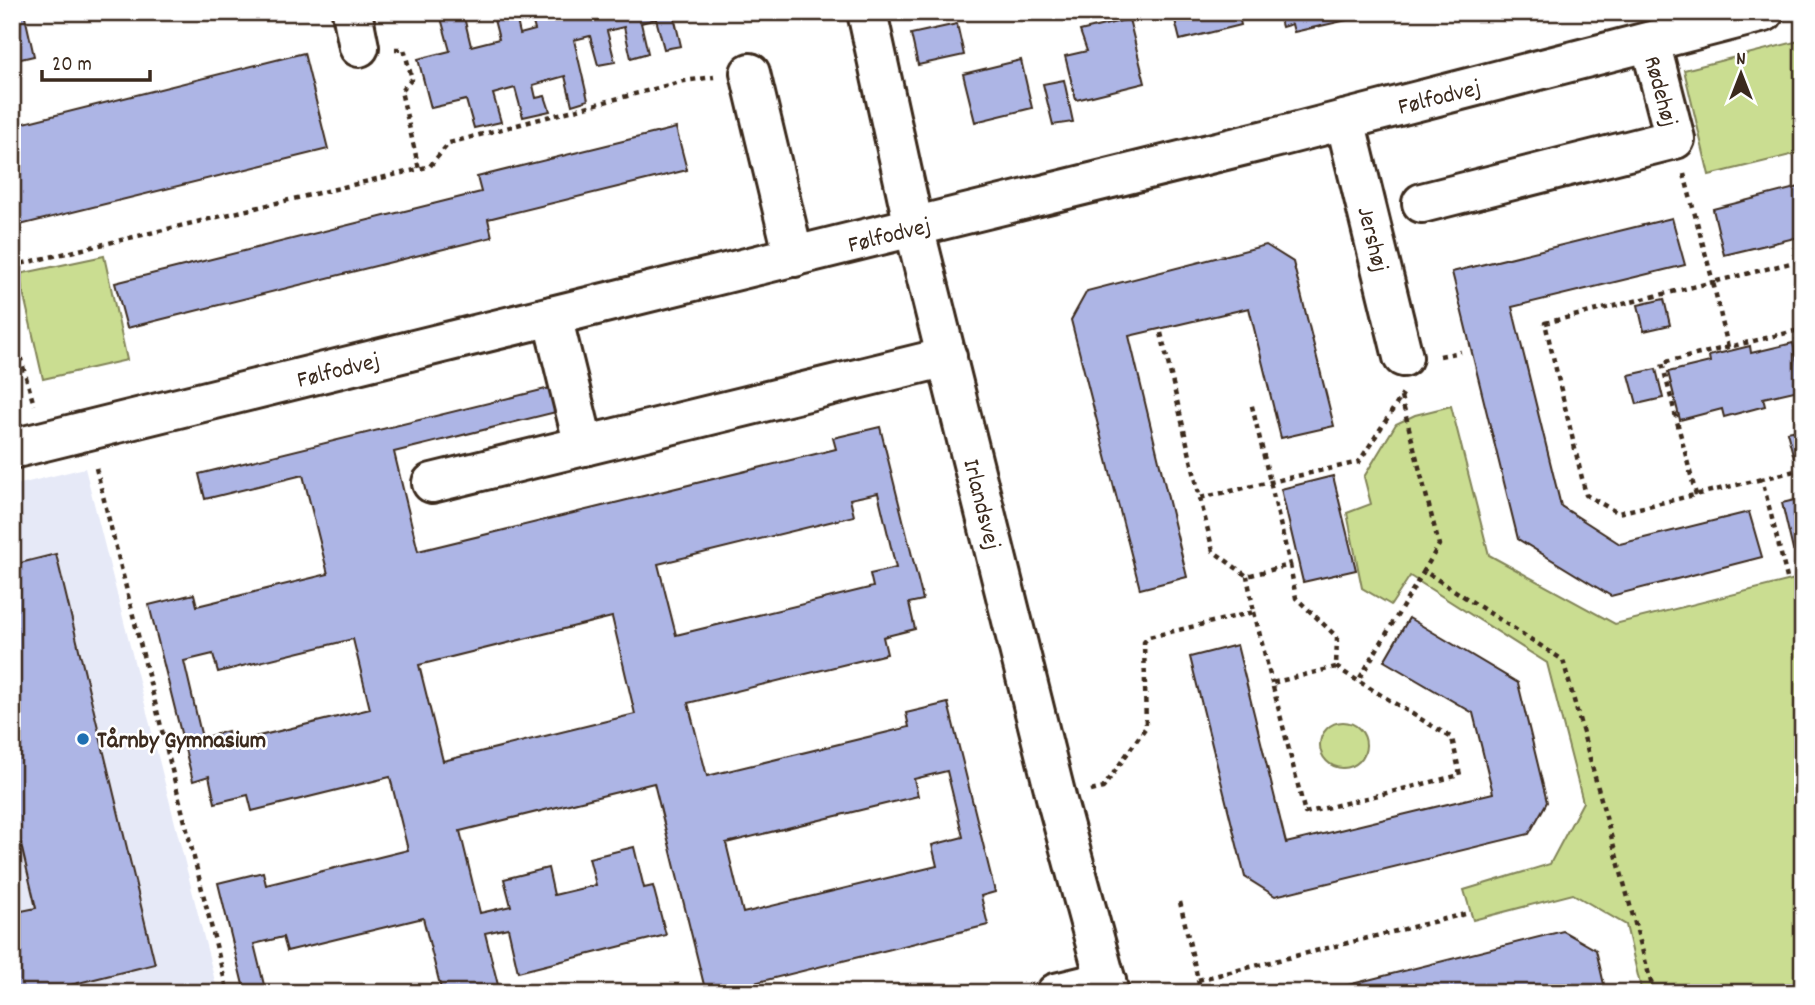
<svg xmlns="http://www.w3.org/2000/svg" width="1815" height="1005" font-family="Dekko,sans-serif">
	<style>
		.built { fill: #e6e9f7 }
		.green { fill: #cadd91; stroke: #828458; stroke-width: 2 }
		.building { fill: #adb5e5; stroke: #3b2a1e; stroke-width: 2; fill-rule: evenodd }
		.lines { fill: none; stroke-linecap: round; stroke-linejoin: round }
		.minor-casing { stroke: #3b2a1e; stroke-width: 44 }
		.path { stroke: #3b2a1e; stroke-width: 4.5; stroke-dasharray: 5 5; stroke-linecap: butt }
		.minor { stroke: #fff; stroke-width: 38 }
		.poi-dot { fill: #1f6fb2; stroke: #fff; stroke-width: 2.5 }
		.labels { text-anchor: middle; stroke-width: 5; stroke-linejoin: round; paint-order: stroke }
		.street-label { font-size: 24px; fill: #3b2a1e; stroke: #fff }
		.poi-label { font-size: 24px; font-weight: bold; fill: #3b2a1e; stroke: #fff; text-anchor: start }
	</style>
	<rect width="100%" height="100%" fill="#fff"/>
	<filter id="ink" filterUnits="userSpaceOnUse"><feTurbulence type="fractalNoise" baseFrequency=".0143" numOctaves="2"/><feDisplacementMap in="SourceGraphic" scale="14" xChannelSelector="R" yChannelSelector="G"/><feConvolveMatrix kernelMatrix="1 2 1 2 8 2 1 2 1" color-interpolation-filters="sRGB"/></filter>
	<g filter="url(#ink)">
		<path class="built" d="M85,468L218,993H12V486Z"/>
		<g class="green">
			<path d="M1803,40V152L1709,175L1684,70Z"/>
			<path d="M104,256L127,360L43,379L19,274Z"/>
			<path d="M1451,406L1489,555L1615,624L1803,577V993H1642L1626,925L1573,894L1473,920L1464,890L1550,864L1583,802L1547,663L1410,576L1391,605L1362,588L1347,513L1371,504L1364,477L1396,424L1415,415Z"/>
			<circle cx="1343" cy="745" r="23"/>
		</g>
		<g class="building">
			<path d="M12,12H24L34,56L12,61Z"/>
			<path d="M492,12H515L520,34L535,30L530,12H673L681,46L664,49L656,19L641,23L648,53L631,58L624,27L607,31L615,62L598,65L590,36L574,40L588,100L572,105L565,76L533,85L536,98L545,96L550,111L523,117L515,88L493,94L501,122L474,128L466,100L431,108L418,59L450,51L441,18L463,13L471,46L499,39Z"/>
			<path d="M1173,12H1238L1241,25L1180,40Z"/>
			<path d="M1278,12H1355L1356,18L1294,32L1292,24L1282,27Z"/>
			<path d="M1129,19L1145,83L1076,100L1065,56L1087,51L1080,31Z"/>
			<path d="M957,24L964,55L918,65L911,34Z"/>
			<path d="M304,53L328,149L12,227V126Z"/>
			<path d="M1021,60L1032,108L975,122L963,74Z"/>
			<path d="M1064,80L1073,122L1053,125L1043,84Z"/>
			<path d="M676,128L687,170L488,219L492,237L127,328L115,283L481,192L477,177Z"/>
			<path d="M1803,186V236L1724,255L1713,209Z"/>
			<path d="M1672,218L1685,265L1512,307L1561,506L1620,544L1749,512L1762,557L1611,596L1518,539L1452,272Z"/>
			<path d="M1266,245L1293,262L1334,426L1281,438L1249,308L1129,336L1187,577L1140,589L1071,320L1087,291Z"/>
			<path d="M1664,299L1670,325L1644,331L1638,305Z"/>
			<path d="M1793,343L1803,389L1763,398L1765,406L1724,417L1722,409L1680,420L1668,372L1710,362L1709,356L1750,346L1751,353Z"/>
			<path d="M1656,369L1663,398L1637,404L1629,375Z"/>
			<path d="M562,385L568,409L394,452L418,551L836,449L833,438L880,427L923,600L909,603L915,629L883,637L887,654L688,703L707,776L909,727L906,713L948,703L995,892L981,896L988,925L714,993H706L654,783L460,831L480,913L511,906L504,879L548,868L554,895L596,885L589,858L634,847L644,888L653,886L666,935L518,972L508,928L485,933L500,993H424L441,989L423,918L287,951L283,937L254,944L266,993H245L218,883L263,872L266,885L408,850L390,777L252,811L248,795L215,803L209,776L193,781L149,605L194,594L197,606L328,574L303,475L205,499L199,474ZM878,493L896,568L870,574L873,587L676,635L658,564L854,516L850,499ZM612,617L635,714L443,761L419,665ZM353,639L370,709L230,743L228,731L202,738L184,661L213,654L218,672ZM947,771L963,837L932,845L937,866L743,913L726,843L918,796L914,779Z"/>
			<path d="M1803,429V457L1794,458L1787,432Z"/>
			<path d="M1333,476L1356,570L1303,582L1281,489Z"/>
			<path d="M1803,498V548L1793,550L1782,503Z"/>
			<path d="M56,554L155,964L38,993H12V913L36,908L15,819L12,820V565Z"/>
			<path d="M1409,618L1518,683L1547,802L1529,834L1275,896L1245,877L1190,657L1237,645L1286,843L1493,793L1473,713L1384,661Z"/>
			<path d="M1563,931L1596,950L1606,993H1555L1553,985L1522,993H1316Z"/>
		</g>
		<g class="lines">
			<defs>
				<g id="minor">
					<path d="M352,12L359,47"/>
					<path d="M867,12L914,227L1057,801L1109,993"/>
					<path d="M750,73L794,257"/>
					<path d="M1345,120L1403,357"/>
					<path d="M1422,203L1675,139L1650,42"/>
					<path d="M552,316L584,446"/>
					<path d="M12,449L1282,136L1764,12"/>
					<path d="M432,483L947,357"/>
					<path d="M1056,993L1106,981"/>
				</g>
			</defs>
			<use href="#minor" class="minor-casing"/>
			<g class="path">
				<path d="M395,49H404L412,79L401,91L419,169"/>
				<path d="M1684,174L1713,282L1545,323L1586,495L1618,513L1762,479"/>
				<path d="M12,266L419,169L430,166L449,143L684,81L714,77"/>
				<path d="M12,328L34,405"/>
				<path d="M1161,333L1200,498L1359,462L1403,394"/>
				<path d="M1728,347L1713,282L1803,260"/>
				<path d="M1440,356L1461,352"/>
				<path d="M1401,397L1439,545L1424,571"/>
				<path d="M96,468L228,993"/>
				<path d="M1696,495L1662,363L1795,331L1803,363"/>
				<path d="M1200,498L1213,551L1247,576L1290,565L1251,402"/>
				<path d="M1290,565L1296,598L1337,637L1336,667L1272,683L1305,813L1460,775L1452,738L1358,681"/>
				<path d="M1787,578L1762,479L1803,469"/>
				<path d="M1254,612L1272,683"/>
				<path d="M1336,667L1358,681L1424,571L1563,660L1654,993"/>
				<path d="M1091,791L1103,788L1146,727L1144,642L1149,637L1254,612L1247,576"/>
				<path d="M1180,902L1201,993"/>
				<path d="M1198,980L1465,914"/>
			</g>
			<use href="#minor" class="minor"/>
		</g>
	</g>
	<circle class="poi-dot" cx="83" cy="739" r="7"/>
	<g class="labels">
		<g class="street-label">
			<text transform="translate(1662 91) rotate(75)" y="8">Rødehøj</text>
			<text transform="translate(1439 96) rotate(-14)" y="8">Følfodvej</text>
			<text transform="translate(889 234) rotate(-14)" y="8">Følfodvej</text>
			<text transform="translate(1374 239) rotate(76)" y="8">Jershøj</text>
			<text transform="translate(338 369) rotate(-14)" y="8">Følfodvej</text>
			<text transform="translate(983 504) rotate(76)" y="8">Irlandsvej</text>
		</g>
		<g class="poi-label">
			<text x="97" y="747">Tårnby Gymnasium</text>
		</g>
	</g>
	<rect width="1815" height="1005" fill="none" stroke="#fff" stroke-width="42"/>
	<rect x="21" y="21" width="1773" height="963" fill="none" stroke="#3b2a1e" stroke-width="2.5" filter="url(#ink)"/>
	<g transform="translate(1741 74)" stroke="#ffffff" stroke-width="5" paint-order="stroke">
	<path d="M0-5L12 26L0 18L-12 26Z" fill="#3b2a1e"/>
	<text y="-10" font-size="19" font-weight="bold" text-anchor="middle" fill="#3b2a1e">N</text>
	</g>
	<path d="M42 70v10h108v-10" fill="none" stroke="#3b2a1e" stroke-width="3.5"/>
	<text x="52" y="70" font-size="21" fill="#3b2a1e" stroke="#ffffff" stroke-width="5" paint-order="stroke">20 m</text>
</svg>
